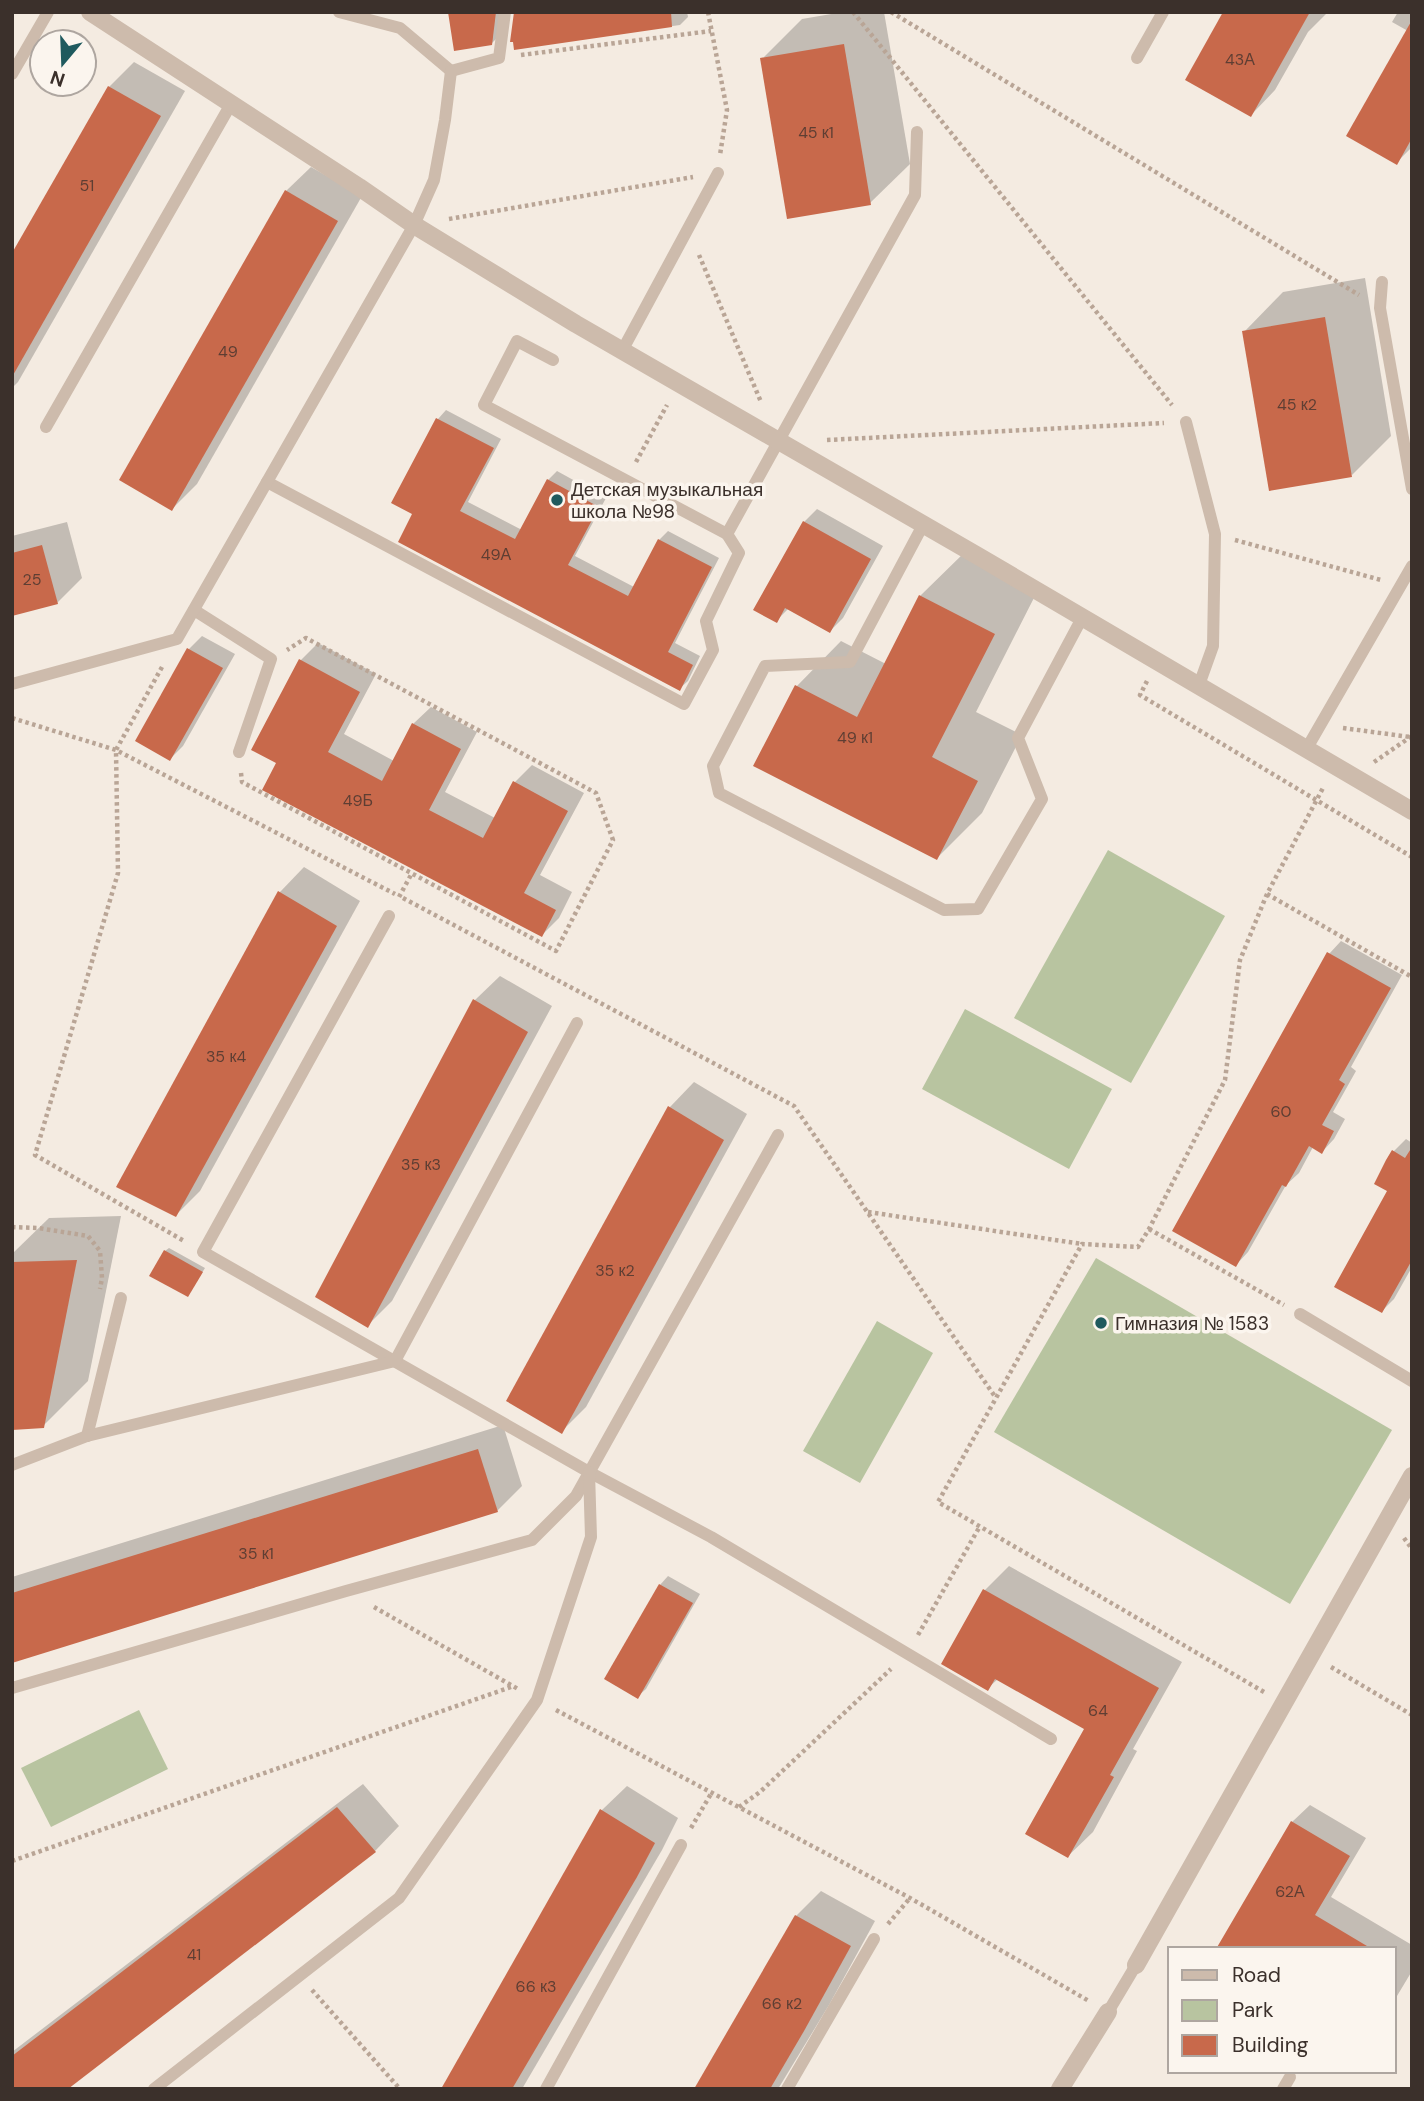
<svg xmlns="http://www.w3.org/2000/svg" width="1424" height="2101" font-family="'DM Sans',sans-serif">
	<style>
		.green { fill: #b8c4a0 }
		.shadow { fill: #0003 }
		.building { fill: #c8694b }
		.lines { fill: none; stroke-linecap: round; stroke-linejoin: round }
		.path { stroke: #b9a596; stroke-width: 4.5; stroke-dasharray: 3.5 3.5; stroke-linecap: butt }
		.lane { stroke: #cdbbac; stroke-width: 12 }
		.street { stroke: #cdbbac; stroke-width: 18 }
		.poi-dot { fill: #1f5a5e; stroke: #fbf5ee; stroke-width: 2.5 }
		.labels { text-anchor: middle; stroke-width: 7; stroke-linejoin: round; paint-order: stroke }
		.number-label { font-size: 16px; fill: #5e3e33 }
		.poi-label { font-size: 19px; fill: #3b302b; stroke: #fbf5ee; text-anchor: start }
	</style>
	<rect width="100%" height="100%" fill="#f4ebe1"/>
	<g class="green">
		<path d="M1108,850L1225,916L1131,1083L1014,1018Z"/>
		<path d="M965,1009L1112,1089L1069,1169L922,1089Z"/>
		<path d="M1096,1258L1392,1430L1290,1604L994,1432Z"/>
		<path d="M877,1321L933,1353L860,1483L803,1451Z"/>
		<path d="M139,1710L168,1769L51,1827L21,1768Z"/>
	</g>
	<g class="shadow">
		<path d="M449,12H502L499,36L491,44Z"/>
		<path d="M515,12H687L688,17L680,25L516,48Z"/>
		<path d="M843,12H884L910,164L870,203L762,59L802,19Z"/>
		<path d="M1225,12H1328L1308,32L1275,90L1251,115Z"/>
		<path d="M1398,12H1412V147L1397,162L1408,31L1392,22Z"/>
		<path d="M134,62L185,91L18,382L12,388V257L109,87Z"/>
		<path d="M311,167L362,196L197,484L172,509L286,191Z"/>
		<path d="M1365,278L1391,436L1352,475L1244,332L1283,292Z"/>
		<path d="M446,410L501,439L468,502L522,530L548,480L557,471L606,498L575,556L634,587L659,540L668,531L719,558L675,643L700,656L688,681L679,689L415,513L394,502L438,419Z"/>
		<path d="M817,509L883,546L843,618L830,631L789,608L776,621L804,522Z"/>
		<path d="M67,522L82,578L57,603L12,614V536Z"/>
		<path d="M966,551L1039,588L976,712L1022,735L982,813L937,858L796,687L841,641L886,664L920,596Z"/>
		<path d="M202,636L235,654L183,746L170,759L137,740L189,649Z"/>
		<path d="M318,643L376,674L344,734L394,761L413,724L431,707L477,732L445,792L495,818L515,782L532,765L584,793L540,875L572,892L559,918L542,935L279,762L301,660Z"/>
		<path d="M304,867L360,901L200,1191L176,1215L280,892Z"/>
		<path d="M1341,941L1402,975L1351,1067L1356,1071L1333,1112L1345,1119L1334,1139L1322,1152L1313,1147L1299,1173L1286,1185L1248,1252L1236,1265L1329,954Z"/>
		<path d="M500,976L552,1006L392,1301L368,1325L475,1000Z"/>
		<path d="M694,1082L747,1114L586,1407L561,1432L509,1400L670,1107Z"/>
		<path d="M1406,1139L1412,1143V1267L1394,1299L1382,1311L1393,1152Z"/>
		<path d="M121,1216L88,1381L43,1426L12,1428V1254L49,1218Z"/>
		<path d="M169,1248L205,1268L188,1295L165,1251Z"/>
		<path d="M503,1425L522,1486L497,1511L12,1662V1577Z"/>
		<path d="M1009,1566L1182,1662L1133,1749L1137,1751L1093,1832L1068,1856L1087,1728L998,1679L988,1688L984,1591Z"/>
		<path d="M668,1576L700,1594L646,1689L637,1697L660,1585Z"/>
		<path d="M363,1784L399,1826L375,1851L12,2089V2052Z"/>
		<path d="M627,1786L678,1818L662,1850L522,2089H443L602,1810Z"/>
		<path d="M1310,1805L1366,1838L1331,1897L1412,1945V1971L1394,2001V1949H1218L1292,1822Z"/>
		<path d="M821,1891L875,1921L829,2005L778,2089H696L796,1916Z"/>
	</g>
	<g class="building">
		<path d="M448,12H496L492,45L454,51Z"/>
		<path d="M514,12H671L672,27L514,50L513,42H510Z"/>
		<path d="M1223,12H1310L1251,117L1185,80Z"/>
		<path d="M1412,20V138L1397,165L1346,136Z"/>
		<path d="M844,44L871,205L787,219L760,58Z"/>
		<path d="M108,86L161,116L12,377V253Z"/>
		<path d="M285,190L338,221L172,511L119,480Z"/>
		<path d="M1325,317L1352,477L1269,491L1242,331Z"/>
		<path d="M436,418L494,448L460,511L515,539L547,479L599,507L568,565L628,596L658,539L712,567L668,652L693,665L680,691L398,542L412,514L391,503Z"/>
		<path d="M803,521L871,559L830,633L785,608L777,623L753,610Z"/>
		<path d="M42,545L58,604L12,616V553Z"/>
		<path d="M919,595L995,634L932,757L978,781L937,860L753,766L795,685L857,717Z"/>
		<path d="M187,648L223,668L170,761L135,741Z"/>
		<path d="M299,659L360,692L328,752L382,781L412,723L461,749L429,810L483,838L513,781L568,811L524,893L556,910L542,937L262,790L276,763L251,750Z"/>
		<path d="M278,891L337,926L176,1217L116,1187Z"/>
		<path d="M1327,952L1391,988L1339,1080L1345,1084L1322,1125L1334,1131L1322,1154L1309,1146L1286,1187L1282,1185L1236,1267L1172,1231Z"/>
		<path d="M473,999L528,1032L368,1328L315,1297Z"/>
		<path d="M668,1106L724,1140L562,1434L506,1401Z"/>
		<path d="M1412,1147V1260L1382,1313L1334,1287L1387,1191L1374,1184L1386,1160L1392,1150L1405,1158Z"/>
		<path d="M164,1250L203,1272L188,1297L149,1276Z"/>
		<path d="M77,1260L44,1428L12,1430V1262Z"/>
		<path d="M478,1449L498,1512L12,1663V1593Z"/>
		<path d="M659,1584L693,1603L638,1699L604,1679Z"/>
		<path d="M983,1589L1159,1688L1110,1775L1114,1777L1068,1858L1025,1834L1084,1729L995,1679L988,1691L941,1664Z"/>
		<path d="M337,1807L376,1852L68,2089H12V2056Z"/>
		<path d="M600,1809L655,1843L637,1877L512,2089H441Z"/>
		<path d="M1291,1821L1350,1856L1315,1915L1372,1949H1216Z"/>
		<path d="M795,1915L851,1946L804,2031L770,2089H694Z"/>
	</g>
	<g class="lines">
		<g class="path">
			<path d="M708,12L727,110L720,155"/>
			<path d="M853,12L1172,405"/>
			<path d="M891,12L1359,295"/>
			<path d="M521,55L711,31"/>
			<path d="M449,219L693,177"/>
			<path d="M699,255L761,402"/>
			<path d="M827,440L1164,423"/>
			<path d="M636,462L667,405"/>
			<path d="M1235,540L1381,580"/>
			<path d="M162,667L116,750L118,873L35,1155L184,1241"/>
			<path d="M1147,681L1140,695L1412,857"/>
			<path d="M12,718L116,750L395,894"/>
			<path d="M1343,728L1410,737"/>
			<path d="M1374,762L1412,736"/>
			<path d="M241,773L242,782L556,951L613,840L596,793L306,638L287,650"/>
			<path d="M1267,894L1412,977"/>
			<path d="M399,897L412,873"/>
			<path d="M403,898L794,1106L996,1398"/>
			<path d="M868,1212L1082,1244"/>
			<path d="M12,1227L38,1228L88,1236L100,1251L102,1278L100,1289"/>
			<path d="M1149,1229L1284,1305"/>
			<path d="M1404,1538L1412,1549"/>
			<path d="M374,1607L518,1689"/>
			<path d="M918,1635L980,1526"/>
			<path d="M1331,1667L1412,1715"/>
			<path d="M1264,1692L938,1502L1082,1244L1138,1247L1149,1229L1225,1080L1240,960L1267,894L1324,786"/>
			<path d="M556,1710L910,1898L1089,2001"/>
			<path d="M739,1807L760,1792L891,1669"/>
			<path d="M691,1828L712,1792"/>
			<path d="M12,1861L511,1687"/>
			<path d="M888,1924L910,1898"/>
			<path d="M312,1990L400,2089"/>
		</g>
		<g class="lane">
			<path d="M339,12L400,28L451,71"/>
			<path d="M1137,58L1163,12"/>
			<path d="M451,71L499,58L505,12"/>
			<path d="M12,74L48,12"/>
			<path d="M1382,282L1380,308L1412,489"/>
			<path d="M622,351L718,173"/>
			<path d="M553,360L517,341L484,405L727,534L915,195L917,132"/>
			<path d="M1186,422L1215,534L1213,646L1199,685"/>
			<path d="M46,427L231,104"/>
			<path d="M267,482L684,704L713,650L706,621L739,553L727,534"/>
			<path d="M923,525L850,662L765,666L713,766L719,793L944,910L978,909L1042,799L1018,738L1082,618"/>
			<path d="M194,610L271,659L239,752"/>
			<path d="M12,684L177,639L414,225L434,180L445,120L451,71"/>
			<path d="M1307,748L1412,566"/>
			<path d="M389,916L203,1252L589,1472L711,1537L1051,1739"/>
			<path d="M1300,1314L1412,1381"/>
			<path d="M87,1436L121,1298"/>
			<path d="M12,1465L87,1436L395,1361L577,1023"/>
			<path d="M12,1688L346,1591L532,1540L576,1496L778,1135"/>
			<path d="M1108,2012L1136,1965"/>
			<path d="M154,2089L399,1898L537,1700L591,1537L589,1472"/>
			<path d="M546,2089L681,1845"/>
			<path d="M787,2089L874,1939"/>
			<path d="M1283,2089L1290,2077"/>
		</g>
		<g class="street">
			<path d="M90,12L359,187L414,225L576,324L978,556L1412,811"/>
			<path d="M1136,1965L1412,1476"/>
			<path d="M1060,2089L1108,2012"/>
		</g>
	</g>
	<g class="poi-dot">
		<circle cx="557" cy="500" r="7"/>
		<circle cx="1101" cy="1323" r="7"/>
	</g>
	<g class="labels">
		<g class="number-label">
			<text x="1240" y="65">43А</text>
			<text x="816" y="138">45 к1</text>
			<text x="87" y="191">51</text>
			<text x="228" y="357">49</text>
			<text x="1297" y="410">45 к2</text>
			<text x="496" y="560">49А</text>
			<text x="32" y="585">25</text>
			<text x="855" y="743">49 к1</text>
			<text x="358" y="806">49Б</text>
			<text x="226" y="1062">35 к4</text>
			<text x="1281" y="1117">60</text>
			<text x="421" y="1170">35 к3</text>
			<text x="615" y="1276">35 к2</text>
			<text x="256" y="1559">35 к1</text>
			<text x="1098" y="1716">64</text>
			<text x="1290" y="1897">62А</text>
			<text x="194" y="1960">41</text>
			<text x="536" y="1992">66 к3</text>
			<text x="782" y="2009">66 к2</text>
		</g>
		<g class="poi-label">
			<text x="571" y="496">Детская музыкальная<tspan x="571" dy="22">школа №98</tspan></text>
			<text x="1115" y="1330">Гимназия № 1583</text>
		</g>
	</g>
	<rect width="1424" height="2101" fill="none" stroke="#3b302b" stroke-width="28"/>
	<rect x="1168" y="1947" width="228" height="126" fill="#fbf5ee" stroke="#aea6a0" stroke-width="2"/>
	<rect x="1182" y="1970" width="35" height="10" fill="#cdbbac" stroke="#aea6a0" stroke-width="2"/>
	<text x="1232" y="1982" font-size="21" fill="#3b302b">Road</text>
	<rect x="1182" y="2000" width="35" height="21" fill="#b8c4a0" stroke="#aea6a0" stroke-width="2"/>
	<text x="1232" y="2017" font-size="21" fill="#3b302b">Park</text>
	<rect x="1182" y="2035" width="35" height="21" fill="#c8694b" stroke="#aea6a0" stroke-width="2"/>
	<text x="1232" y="2052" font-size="21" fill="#3b302b">Building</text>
	<g transform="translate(63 63) rotate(199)"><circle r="33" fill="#fbf5ee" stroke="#aea6a0" stroke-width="2"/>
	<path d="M0-5L12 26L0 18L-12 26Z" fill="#1f5a5e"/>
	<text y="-10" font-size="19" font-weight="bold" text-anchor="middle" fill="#3b302b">N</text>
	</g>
</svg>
